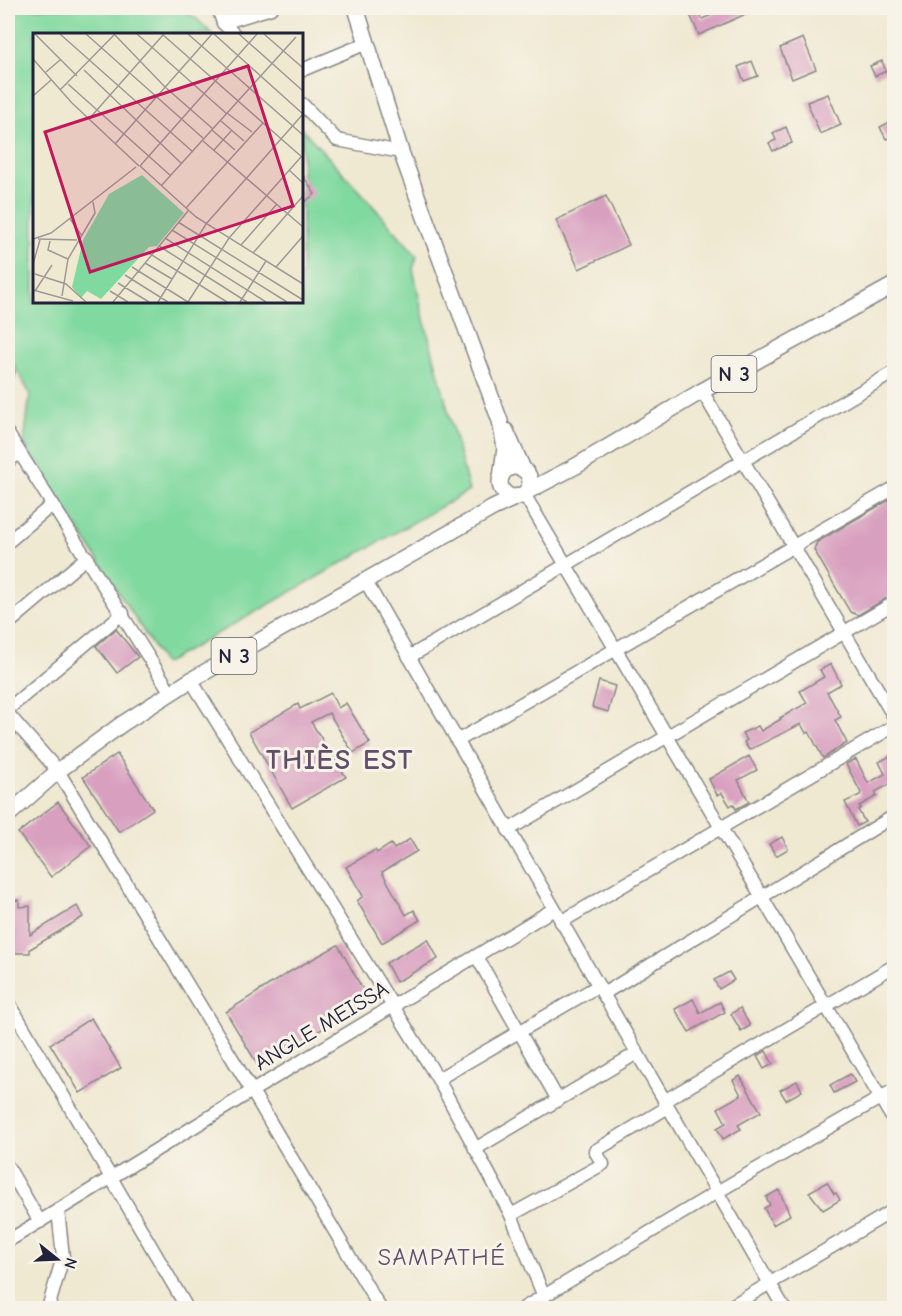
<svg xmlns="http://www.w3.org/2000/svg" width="902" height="1316" font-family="'Comic Neue',sans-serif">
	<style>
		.green { fill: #80d99f; stroke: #517e6d; stroke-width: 1.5 }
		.building { fill: #d89fbf }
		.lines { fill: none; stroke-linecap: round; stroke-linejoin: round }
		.minor-casing { stroke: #888686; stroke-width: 15 }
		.major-casing { stroke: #888686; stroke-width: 18 }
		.minor { stroke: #fff; stroke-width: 12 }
		.major { stroke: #fff; stroke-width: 15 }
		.labels { text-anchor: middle; stroke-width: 6; stroke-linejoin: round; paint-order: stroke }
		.shield { fill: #f7f3e8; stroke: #62616f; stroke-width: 1.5 }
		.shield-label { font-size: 21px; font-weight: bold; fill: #22223b }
		.street-label { font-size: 22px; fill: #22223b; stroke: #f7f3e8 }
		.neighbourhood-label { font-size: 24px; letter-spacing: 1.5px; fill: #624e69; stroke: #f7f3e8 }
		.district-label { font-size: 28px; font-weight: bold; letter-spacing: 1.5px; fill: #624e69; stroke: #f7f3e8 }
		.inset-road { fill: none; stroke: #9d9996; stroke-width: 1.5 }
		.view { fill: #c2185b; fill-opacity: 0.15; stroke: #c2185b; stroke-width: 3 }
		.inset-edge { fill: none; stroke: #22223b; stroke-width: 3 }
	</style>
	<rect width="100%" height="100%" fill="#f7f3e8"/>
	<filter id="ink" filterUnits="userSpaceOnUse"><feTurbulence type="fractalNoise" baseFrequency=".0167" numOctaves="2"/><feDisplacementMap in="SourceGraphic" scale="12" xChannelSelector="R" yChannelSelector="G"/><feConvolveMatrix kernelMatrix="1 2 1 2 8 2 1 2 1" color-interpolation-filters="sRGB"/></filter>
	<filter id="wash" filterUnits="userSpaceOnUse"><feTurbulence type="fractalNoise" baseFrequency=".008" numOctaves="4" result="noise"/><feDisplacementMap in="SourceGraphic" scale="24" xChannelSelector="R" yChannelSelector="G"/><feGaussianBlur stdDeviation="1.35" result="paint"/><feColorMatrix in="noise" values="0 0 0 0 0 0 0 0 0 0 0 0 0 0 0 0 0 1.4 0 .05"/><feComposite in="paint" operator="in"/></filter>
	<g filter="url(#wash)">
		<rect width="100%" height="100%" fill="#efe9d2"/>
		<path class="green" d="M8,8H179L197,19L212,34H34V302H302V129L358,189L417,256L413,269L422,311L469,491L164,664L24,443L30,394L8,354Z"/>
		<g id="blocks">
			<g class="building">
				<path d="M687,8H697L702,19L728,8H743L746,14L699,35Z"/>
				<path d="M803,38L816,69L792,79L780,48Z"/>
				<path d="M752,61L758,76L744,81L738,67Z"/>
				<path d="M882,61L886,71L875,76L870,66Z"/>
				<path d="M828,94L841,125L820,134L807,102Z"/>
				<path d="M894,120V135L886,139L880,127Z"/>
				<path d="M786,127L792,143L773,151L769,143L776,140L773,133Z"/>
				<path d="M302,174L315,194L302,204Z"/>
				<path d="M606,196L629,245L579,269L556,220Z"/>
				<path d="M894,497V594L858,615L850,612L814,550L817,542Z"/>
				<path d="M116,629L138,657L117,673L96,646Z"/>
				<path d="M831,664L841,684L827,692L841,717L835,720L847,743L823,758L809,732L806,733L801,724L749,750L744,742L747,740L742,733L758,726L761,731L781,719L780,718L807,703L800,691L824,677L820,670Z"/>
				<path d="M599,681L615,686L608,712L592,707Z"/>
				<path d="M331,693L338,708L346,703L370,743L353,753L329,713L311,722L346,777L292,808L249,732L298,704L300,709Z"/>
				<path d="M117,754L153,809L119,832L83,777Z"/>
				<path d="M894,754V792L890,784L875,792L877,796L859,806L861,808L858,810L865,822L857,826L845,802L860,795L861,793L846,764L856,759L868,783L885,774L879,762Z"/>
				<path d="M749,756L757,770L738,780L749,802L736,809L733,804L730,806L722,793L717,795L709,779Z"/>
				<path d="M58,802L91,846L51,877L18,833Z"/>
				<path d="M782,837L788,849L776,856L769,844Z"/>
				<path d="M410,839L417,851L382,872L406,915L414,910L420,920L382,943L357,901L363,896L346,867L375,850L377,853L391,844L394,849Z"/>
				<path d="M19,900V907L30,906V935L77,906L83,917L30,949V953H8V901Z"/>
				<path d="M428,939L438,959L396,982L386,963Z"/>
				<path d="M338,945L371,1004L322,1029L259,1067L226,1012L291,971Z"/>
				<path d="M729,972L734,980L719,989L714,980Z"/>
				<path d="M693,999L700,1013L720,1002L725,1012L689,1032L675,1009Z"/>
				<path d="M740,1008L750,1026L741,1031L731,1014Z"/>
				<path d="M91,1018L121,1068L80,1093L50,1044Z"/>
				<path d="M766,1051L773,1064L764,1069L757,1056Z"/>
				<path d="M850,1074L855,1082L834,1093L830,1085Z"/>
				<path d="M740,1076L761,1112L738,1125L741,1129L723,1139L717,1128L726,1123L718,1108L741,1095L733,1080Z"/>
				<path d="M797,1081L802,1091L786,1100L780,1090Z"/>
				<path d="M827,1182L834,1194L836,1193L840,1200L823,1210L809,1192Z"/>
				<path d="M779,1190L790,1215L773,1225L764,1208L770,1205L766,1197Z"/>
			</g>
		</g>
	</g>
	<g filter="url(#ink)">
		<use href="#blocks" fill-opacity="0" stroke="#888686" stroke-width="1.5"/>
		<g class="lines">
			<defs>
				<g id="minor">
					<path d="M218,8L223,23L234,34"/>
					<path d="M223,23L271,8"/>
					<path d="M302,70L367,43"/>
					<path d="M302,104L337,140L401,152"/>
					<path d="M8,372V371"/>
					<path d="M702,391L894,717"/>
					<path d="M8,434L171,693"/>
					<path d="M8,462L19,452"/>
					<path d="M524,494L894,1121"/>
					<path d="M8,542L53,504"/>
					<path d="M365,580L784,1308"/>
					<path d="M8,624L87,557"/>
					<path d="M409,657L894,372"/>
					<path d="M191,680L438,1079L511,1215L544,1297"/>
					<path d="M8,709L123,613"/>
					<path d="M8,714L58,771L252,1091L380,1308"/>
					<path d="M457,741L894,488"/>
					<path d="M508,830L894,603"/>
					<path d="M561,922L894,726"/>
					<path d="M477,957L558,1100"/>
					<path d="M603,994L894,816"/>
					<path d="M8,1001L187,1308"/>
					<path d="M438,1079L598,986"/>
					<path d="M664,1101L894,966"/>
					<path d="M475,1149L637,1053"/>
					<path d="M8,1167L40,1222"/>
					<path d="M511,1215L603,1164L595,1151L668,1107"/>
					<path d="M8,1241L252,1091L554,909"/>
					<path d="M49,1305L63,1257L58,1210"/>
					<path d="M524,1308L717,1192L894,1090"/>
					<path d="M728,1308L894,1210"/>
				</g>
				<g id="major">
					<path d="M356,8L401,152L500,421L505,448L501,478"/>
					<path d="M506,431L523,469"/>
					<circle cx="515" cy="482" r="15"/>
					<path d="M526,492L576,466L702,391L894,285"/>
					<path d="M8,815L58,771L122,724L191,680L493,508L521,495"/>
				</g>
			</defs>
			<use href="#minor" class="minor-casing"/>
			<use href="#major" class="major-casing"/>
			<use href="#minor" class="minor"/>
			<use href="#major" class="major"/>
		</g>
	</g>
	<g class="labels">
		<g class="shield">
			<rect x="711.5" y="356" width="45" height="36" rx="4.5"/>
			<rect x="211.5" y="638" width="45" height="36" rx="4.5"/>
		</g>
		<g class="shield-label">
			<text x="734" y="381">N 3</text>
			<text x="234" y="663">N 3</text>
		</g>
		<g class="street-label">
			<text transform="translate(321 1025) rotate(-31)" y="8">ANGLE MEISSA</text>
		</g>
		<g class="neighbourhood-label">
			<text x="442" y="1265">SAMPATHÉ</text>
		</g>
		<g class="district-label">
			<text x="340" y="769">THIÈS EST</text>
		</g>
	</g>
	<g transform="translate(33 33)">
		<rect width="270" height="270" fill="#efe9d2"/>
		<path d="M109,142L151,180L124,213L116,214L68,266L54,258L48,265L39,254L50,207L76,161Z" fill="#80d99f"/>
		<path class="inset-road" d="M2,1L44,43M27,1L160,119M53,1L171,106M81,1L132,54L180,96M104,1L194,81M129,1L270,125M155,1L270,102M181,1L270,81M206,1L270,58M231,1L270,35M0,26L39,70L106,133M51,37L149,131M13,39L27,27M35,51L138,143M27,57L81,2M0,63L18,47M194,80L219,99M56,86L130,2M188,88L211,108M179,97L202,117M170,108L270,194M82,111L179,1M181,117L199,97M107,133L224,1M107,133L163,184L270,251M256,137L270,150M128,153L263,4M153,175L230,90M37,186L49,203M145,189L270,267M139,197L254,269M132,205L233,269M0,206L18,200L103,134M5,206L44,207M17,208L15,217L35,226M208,212L244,171M126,213L214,269M114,219L194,269M220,220L270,163M112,230L139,246M0,231L7,207M99,234L155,269M243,234L270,203M2,241L33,251L53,269M92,242L135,269M85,250L116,269M0,257L40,268M2,258L19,232M77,258L95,269M29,263L35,226L62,180L60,169M80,269L155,178M125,269L173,191L270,81M155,269L196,205L268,124M207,269L233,228"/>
		<path class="view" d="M215,33L260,173L57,239L12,99Z"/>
		<rect width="270" height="270" class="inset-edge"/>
	</g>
	<rect width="902" height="1316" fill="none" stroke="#f7f3e8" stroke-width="30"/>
	<g transform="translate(57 1259) rotate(108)" stroke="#f7f3e8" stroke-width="4.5" paint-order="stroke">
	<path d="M0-4.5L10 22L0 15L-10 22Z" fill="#22223b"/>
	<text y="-9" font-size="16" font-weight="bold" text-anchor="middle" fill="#22223b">N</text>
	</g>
</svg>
